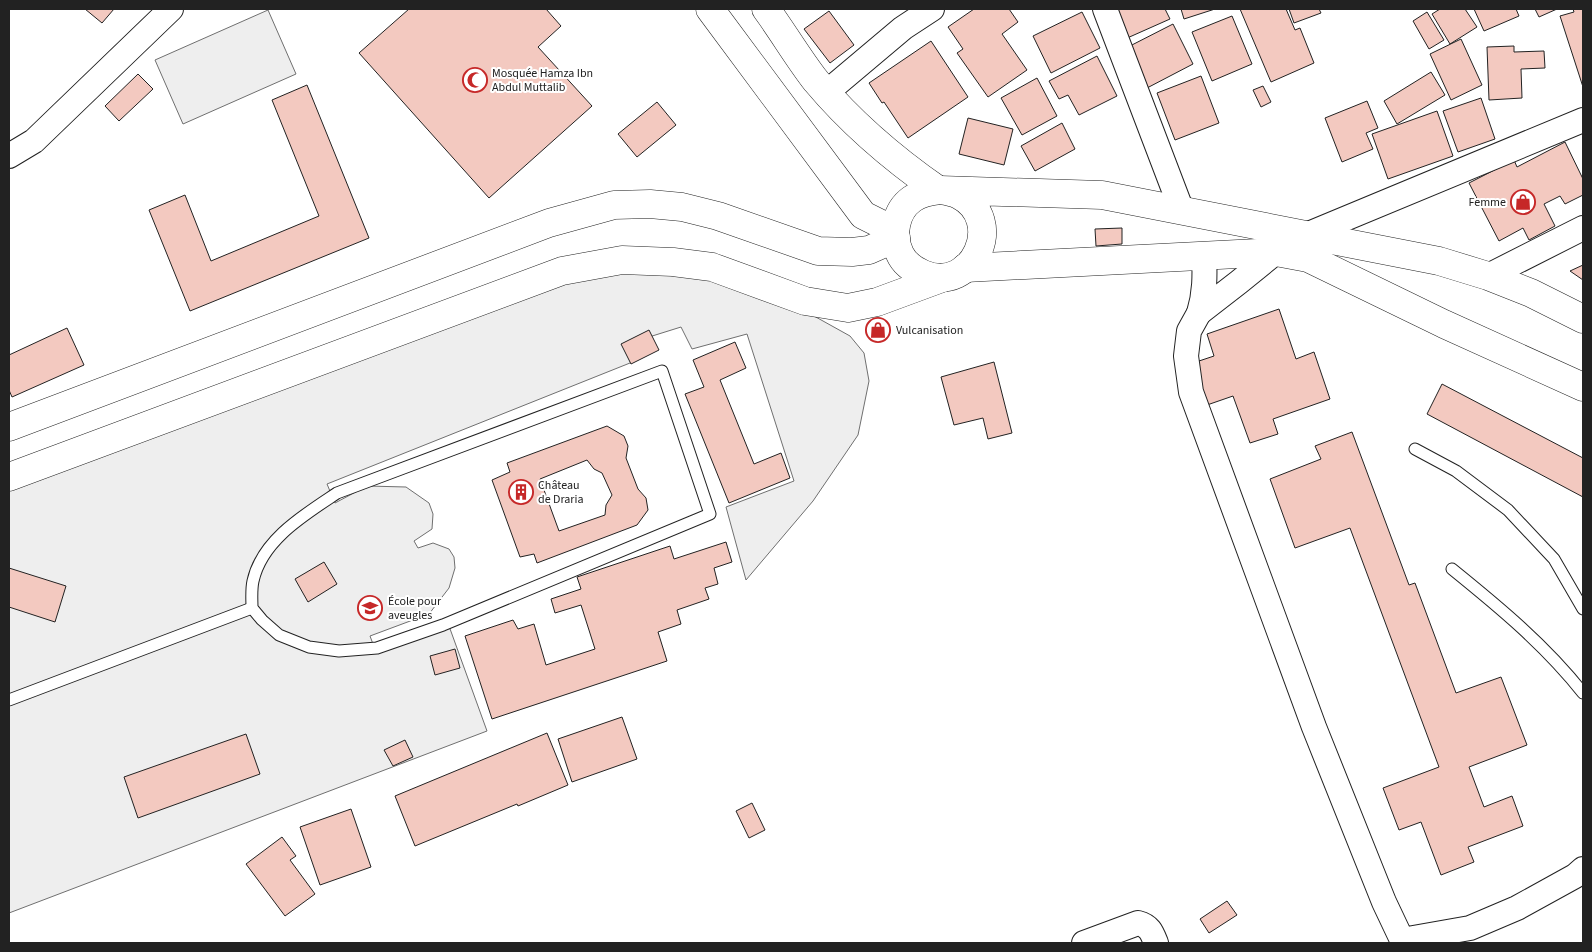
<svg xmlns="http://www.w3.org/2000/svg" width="1592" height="952" font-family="'Source Sans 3',sans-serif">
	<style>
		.green { fill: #eee; stroke: #6f6f6f }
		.building { fill: #f3c9c0; stroke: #222; fill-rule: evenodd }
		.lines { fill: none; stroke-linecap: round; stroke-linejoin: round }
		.lane-casing { stroke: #222; stroke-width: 13 }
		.street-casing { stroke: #222; stroke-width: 26 }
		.secondary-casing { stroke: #222; stroke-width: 29 }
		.lane { stroke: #fff; stroke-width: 11 }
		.street { stroke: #fff; stroke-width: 24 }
		.secondary { stroke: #fff; stroke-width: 28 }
		.labels { text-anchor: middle; stroke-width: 4; stroke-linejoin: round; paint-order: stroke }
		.poi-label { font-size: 12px; fill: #222; stroke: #fff; text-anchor: start }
	</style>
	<rect width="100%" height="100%" fill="#fff"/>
	<g class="green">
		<path d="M268,10L296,74L183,124L155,60Z"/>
		<path d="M620,272L735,280L805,311L850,336L864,353L869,381L858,435L813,501L746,580L726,507L794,481L747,334L692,349L681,327L633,342L635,361L327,484L335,503L367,486L406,487L429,503L433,514L432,529L414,541L418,548L433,543L449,549L454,557L455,568L449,588L429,614L370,636L376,652L449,626L487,731L9,913V483L546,285Z"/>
	</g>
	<g class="building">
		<path d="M85,9H114L102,23Z"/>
		<path d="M409,9H546L561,26L538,47L592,106L489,198L359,53Z"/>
		<path d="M974,9H1009L1018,22L1002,34L1027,70L988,97L957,53L963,49L948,27Z"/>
		<path d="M1112,9H1165L1170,19L1125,39Z"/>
		<path d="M1181,9H1215L1184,19Z"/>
		<path d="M1240,9H1286L1295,30L1300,28L1314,63L1271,82Z"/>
		<path d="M1289,9H1319L1321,13L1294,23Z"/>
		<path d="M1440,9H1465L1477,27L1450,44L1432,14Z"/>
		<path d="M1474,9H1516L1519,16L1484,31Z"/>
		<path d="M1535,9H1557L1539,17Z"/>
		<path d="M1573,9H1583V87L1560,16L1574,12Z"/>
		<path d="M829,11L854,45L830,63L804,29Z"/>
		<path d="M1082,12L1100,48L1051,73L1033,36Z"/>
		<path d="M1427,12L1444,40L1429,49L1413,21Z"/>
		<path d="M1232,16L1252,64L1212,81L1192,32Z"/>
		<path d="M1173,24L1193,64L1147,88L1126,48Z"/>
		<path d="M1461,39L1482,85L1451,100L1430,54Z"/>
		<path d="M931,41L968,97L908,138L884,102L882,103L869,83Z"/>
		<path d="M1514,46V52L1544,51L1545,68L1521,69L1522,98L1489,100L1487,47Z"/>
		<path d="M1097,56L1117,96L1079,115L1068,95L1059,99L1049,81Z"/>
		<path d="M1431,72L1445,95L1397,124L1384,101Z"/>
		<path d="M138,74L153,89L119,121L105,106Z"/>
		<path d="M1201,76L1219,123L1175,140L1157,93Z"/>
		<path d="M1037,78L1057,116L1022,135L1001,98Z"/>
		<path d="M307,85L369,238L190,311L149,210L185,195L211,261L319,216L272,100Z"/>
		<path d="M1263,86L1271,102L1261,107L1253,90Z"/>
		<path d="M1481,98L1495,139L1458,152L1443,111Z"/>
		<path d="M1367,101L1378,128L1366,133L1373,149L1342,162L1325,118Z"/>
		<path d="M657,102L676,125L637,157L618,134Z"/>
		<path d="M1437,111L1453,156L1388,179L1372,134Z"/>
		<path d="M968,118L1013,129L1004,165L959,154Z"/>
		<path d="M1062,123L1075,149L1035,171L1021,146Z"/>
		<path d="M1565,142L1583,179V195L1565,204L1560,196L1544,204L1555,226L1529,240L1523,228L1499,241L1469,183L1514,160L1517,167Z"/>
		<path d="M1122,228V244L1096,246L1095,229Z"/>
		<path d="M1583,265V280L1570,271Z"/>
		<path d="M1279,309L1296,359L1314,352L1330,399L1273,419L1278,434L1250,443L1233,396L1207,405L1193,363L1214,356L1207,334Z"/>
		<path d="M67,328L84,365L12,397L9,390V355Z"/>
		<path d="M649,330L659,350L631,364L621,344Z"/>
		<path d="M735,342L746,368L720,380L754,464L781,453L790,478L729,503L685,394L704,387L693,360Z"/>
		<path d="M994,362L1012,433L988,439L983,418L954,425L941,377Z"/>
		<path d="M1442,384L1583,458V497L1427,414Z"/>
		<path d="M607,426L624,436L628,446L626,458L638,489L646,498L648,510L637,525L537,563L534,554L520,557L492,480L510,472L507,463ZM587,460L594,469L602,473L612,495L606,505L605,515L559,531L540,479Z"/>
		<path d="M1352,432L1409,585L1415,583L1456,693L1501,677L1527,745L1469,767L1484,807L1512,796L1523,826L1468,847L1474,862L1441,875L1421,822L1399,830L1383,788L1439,767L1350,528L1295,548L1270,479L1321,459L1315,446Z"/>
		<path d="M726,542L732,562L714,568L718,584L705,588L709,599L677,610L681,624L658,632L667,661L492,719L465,636L513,620L518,629L534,624L546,665L595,649L581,605L555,613L551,599L581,589L577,577L670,546L674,559Z"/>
		<path d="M324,562L337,584L308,602L295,579Z"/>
		<path d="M9,568L66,586L55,622L9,607Z"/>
		<path d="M455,649L460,668L435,675L430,656Z"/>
		<path d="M622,717L637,759L572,782L558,739Z"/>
		<path d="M547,733L568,785L518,806L517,804L415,846L395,796Z"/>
		<path d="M246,734L260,774L138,818L124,777Z"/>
		<path d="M405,740L413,757L393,766L384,750Z"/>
		<path d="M752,803L765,830L749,838L736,811Z"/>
		<path d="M351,809L371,867L320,885L300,827Z"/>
		<path d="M282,837L296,856L290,860L315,894L285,916L246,864Z"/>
		<path d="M1227,901L1237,915L1209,933L1200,919Z"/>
	</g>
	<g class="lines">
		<defs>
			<g id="lane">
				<path d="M662,371L710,514L443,625L377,648L339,651L309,647L279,635L262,620L252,608C252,600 251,590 253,581C262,540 304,515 337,493Z"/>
				<path d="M1415,449L1456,471L1508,510L1554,559L1583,609"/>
				<path d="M1452,569C1499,607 1545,645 1583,693"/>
				<path d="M9,700L252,608"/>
			</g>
			<g id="street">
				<path d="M1105,9L1182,211"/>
				<path d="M827,92L903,28L932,9"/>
				<path d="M9,156L34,141L171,9"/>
				<path d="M1306,235L1583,120"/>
				<path d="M1204,255C1205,275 1205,293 1199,313L1239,282L1276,252"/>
				<path d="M1488,276L1583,228"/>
				<path d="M1199,313L1189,331L1186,356L1191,392L1314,727L1384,902L1402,940L1470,928L1517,908L1575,876L1583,869"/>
				<path d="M1084,943L1138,923C1150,926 1152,933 1156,943"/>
			</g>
			<g id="secondary">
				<path d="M710,9L863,215L895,231"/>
				<path d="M766,9C783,32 798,58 816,81C852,124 892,158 938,190"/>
				<path d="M940,190C946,191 953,192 959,195C1007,220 973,295 923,274C914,270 904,263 900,254C891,236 895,211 912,199C920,193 930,191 940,190L1102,195L1439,261L1488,276L1531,293L1583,319"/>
				<path d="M965,268L1276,252L1308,258L1444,324L1583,387"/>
				<path d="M9,427L549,223L614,205L650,204L682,207L718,216L818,251L852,252L869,250L896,238"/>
				<path d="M9,477L562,271L622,260L673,262L712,267L805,301L848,308L877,302L942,278"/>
			</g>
		</defs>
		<use href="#lane" class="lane-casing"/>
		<use href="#street" class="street-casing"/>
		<use href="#secondary" class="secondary-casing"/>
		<use href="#lane" class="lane"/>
		<use href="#street" class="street"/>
		<use href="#secondary" class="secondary"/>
	</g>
	<defs>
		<symbol id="mosque-ring" viewBox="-11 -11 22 22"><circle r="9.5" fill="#fff" stroke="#c62828" stroke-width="1.5"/><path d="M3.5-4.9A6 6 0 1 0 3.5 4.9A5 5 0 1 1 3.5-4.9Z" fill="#c62828"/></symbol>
		<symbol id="shop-ring" viewBox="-11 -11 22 22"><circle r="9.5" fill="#fff" stroke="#c62828" stroke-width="1.5"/><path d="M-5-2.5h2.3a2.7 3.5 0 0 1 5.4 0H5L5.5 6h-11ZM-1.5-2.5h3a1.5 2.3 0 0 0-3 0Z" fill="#c62828"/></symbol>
		<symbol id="building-ring" viewBox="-11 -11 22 22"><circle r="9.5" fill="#fff" stroke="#c62828" stroke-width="1.5"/><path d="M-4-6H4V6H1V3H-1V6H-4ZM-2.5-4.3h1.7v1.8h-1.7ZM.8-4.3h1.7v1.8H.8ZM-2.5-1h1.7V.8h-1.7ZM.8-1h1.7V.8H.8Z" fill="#c62828"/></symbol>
		<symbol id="school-ring" viewBox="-11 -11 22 22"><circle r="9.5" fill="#fff" stroke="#c62828" stroke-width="1.5"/><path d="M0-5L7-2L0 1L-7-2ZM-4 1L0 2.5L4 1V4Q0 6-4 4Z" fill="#c62828"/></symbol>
	</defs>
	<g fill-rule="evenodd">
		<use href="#mosque-ring" x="461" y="66" width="28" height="28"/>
		<use href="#shop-ring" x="1509" y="188" width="28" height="28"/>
		<use href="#shop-ring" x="864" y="316" width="28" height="28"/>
		<use href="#building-ring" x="507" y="478" width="28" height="28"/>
		<use href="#school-ring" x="356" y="594" width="28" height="28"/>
	</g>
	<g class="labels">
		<g class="poi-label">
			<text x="492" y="77">Mosquée Hamza Ibn<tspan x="492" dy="14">Abdul Muttalib</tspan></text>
			<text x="1506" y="206" text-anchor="end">Femme</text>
			<text x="896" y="334">Vulcanisation</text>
			<text x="538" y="489">Château<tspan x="538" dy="14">de Draria</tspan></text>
			<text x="388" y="605">École pour<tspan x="388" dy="14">aveugles</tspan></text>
		</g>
	</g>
	<rect width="1592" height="952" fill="none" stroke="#222222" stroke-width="20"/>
</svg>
